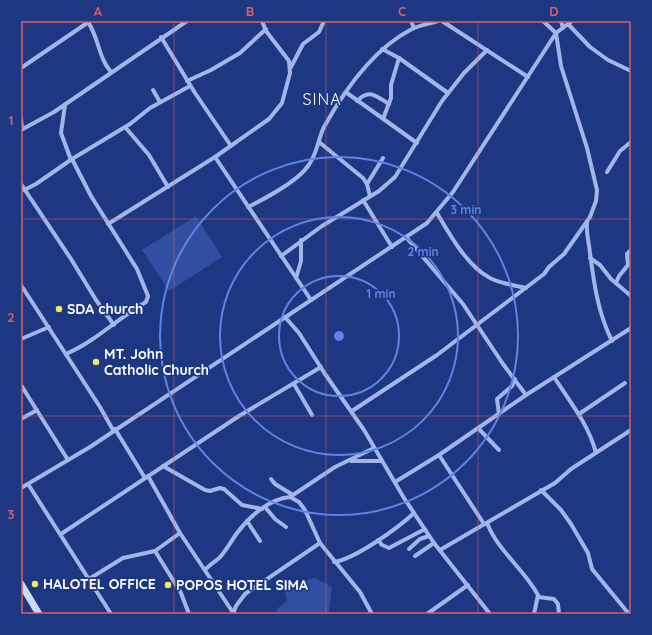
<svg xmlns="http://www.w3.org/2000/svg" width="652" height="635" font-family="Quicksand,sans-serif">
	<style>
		.green { fill: #314fa0 }
		.lines { fill: none; stroke-linecap: round; stroke-linejoin: round }
		.minor { stroke: #a2b6e9; stroke-width: 4 }
		.secondary { stroke: #ced8f7; stroke-width: 7 }
		.grid { fill: none; stroke: #e05e5e; stroke-width: 1; stroke-opacity: 0.55 }
		.ring { fill: none; stroke: #6183e4; stroke-width: 2 }
		.poi-dot { fill: #f9e861; stroke: #1d3782; stroke-width: 1.5 }
		.labels { text-anchor: middle; stroke-width: 3.5; stroke-linejoin: round; paint-order: stroke }
		.poi-label { font-size: 14px; font-weight: bold; fill: #fff; stroke: #1d3782; text-anchor: start }
		.quarter-label { font-size: 16px; letter-spacing: 1px; fill: #fff; stroke: #1d3782 }
		.centre { fill: #6183e4; stroke: #1d3782; stroke-width: 2 }
		.ring-label { font-size: 12px; text-anchor: middle; font-weight: bold; fill: #6183e4; stroke: #1d3782; stroke-width: 3.5; stroke-linejoin: round; paint-order: stroke }
		.neatline { fill: none; stroke: #e05e5e; stroke-width: 1.5 }
		.grid-label { font-size: 13px; text-anchor: middle; font-weight: bold; fill: #e05e5e }
	</style>
	<rect width="100%" height="100%" fill="#1d3782"/>
	<g class="green">
		<path d="M196,216L222,257L169,291L142,250Z"/>
		<path d="M315,578L332,587L329,610L330,614H275L278,608L287,601L285,592L300,582Z"/>
	</g>
	<g class="lines">
		<g class="minor">
			<path d="M411,21L414,28"/>
			<path d="M442,21L528,77"/>
			<path d="M561,21L563,28"/>
			<path d="M88,22C99,38 98,57 111,72"/>
			<path d="M568,24L590,47L608,60L631,71"/>
			<path d="M161,37L195,93L231,146"/>
			<path d="M382,49L399,58L448,93"/>
			<path d="M291,67L303,44L319,32L324,21"/>
			<path d="M21,68L90,21"/>
			<path d="M187,81L211,70L240,53L266,29"/>
			<path d="M153,90L160,102"/>
			<path d="M347,93L417,143"/>
			<path d="M357,101C369,88 376,96 389,104"/>
			<path d="M65,105L61,133L71,160"/>
			<path d="M21,118L22,129"/>
			<path d="M383,119L391,98V85L399,58"/>
			<path d="M125,127L149,155L168,187"/>
			<path d="M21,130L54,112L187,21"/>
			<path d="M319,142L363,178L367,184L370,196"/>
			<path d="M215,157L311,300"/>
			<path d="M607,172L620,151L631,142"/>
			<path d="M21,184L71,259L96,300L114,325"/>
			<path d="M367,184L383,158"/>
			<path d="M24,190L36,184L72,159L130,124L150,108L190,86"/>
			<path d="M363,200L392,247"/>
			<path d="M248,207C266,198 297,182 308,166C317,155 318,139 324,127C345,89 373,49 412,29C420,25 429,24 438,21"/>
			<path d="M437,213C450,235 467,266 490,278C501,284 514,285 526,288"/>
			<path d="M587,223C586,234 589,242 590,253C594,284 598,313 612,341"/>
			<path d="M108,224L215,157L269,119L282,103L290,73L289,61L266,31L262,21"/>
			<path d="M406,237L463,304L503,364L526,395"/>
			<path d="M281,256L322,226L379,191L395,177L442,101L464,73L487,50"/>
			<path d="M590,258L600,265L611,279L631,296"/>
			<path d="M296,278L301,261V240"/>
			<path d="M616,283L619,276L628,265L627,254L631,250"/>
			<path d="M21,285L100,407L113,430"/>
			<path d="M285,317L299,333L325,374L364,430L404,498L434,543L490,614"/>
			<path d="M21,339L49,327"/>
			<path d="M66,354C96,341 118,318 146,302L148,296L137,269L91,196L72,159"/>
			<path d="M554,377C570,402 589,425 596,453"/>
			<path d="M294,384L312,415"/>
			<path d="M21,385L68,460"/>
			<path d="M352,411L437,355L544,274L549,267L564,254L590,217L596,201L597,190L587,148L561,66L556,33L543,21"/>
			<path d="M499,414L497,399L512,386L515,379"/>
			<path d="M579,414L625,383"/>
			<path d="M21,419L37,410"/>
			<path d="M478,428L499,450"/>
			<path d="M115,429L145,478"/>
			<path d="M439,455L484,524"/>
			<path d="M351,461H382"/>
			<path d="M163,466L205,490L210,491L220,488L224,489L242,505L262,509"/>
			<path d="M148,476L180,533L234,614"/>
			<path d="M271,479L275,484L293,495"/>
			<path d="M395,482L439,455L526,395L631,328"/>
			<path d="M28,484L111,614"/>
			<path d="M21,488L90,447L427,223L453,192L556,33L572,21"/>
			<path d="M541,490L561,510L571,524L588,553L592,569L629,614"/>
			<path d="M290,497L335,467L374,448"/>
			<path d="M265,507L275,519L286,527"/>
			<path d="M247,521L260,541"/>
			<path d="M487,523C498,551 524,569 538,595L534,614"/>
			<path d="M61,534L239,416L321,367"/>
			<path d="M378,540L382,545L389,548L425,529"/>
			<path d="M409,549L420,539L429,536"/>
			<path d="M440,550L555,483L571,469L631,430"/>
			<path d="M155,551L181,593L189,614"/>
			<path d="M415,556L434,543"/>
			<path d="M334,562C355,559 398,528 414,513"/>
			<path d="M205,570C210,564 217,561 221,556C227,549 232,540 237,533C250,516 269,499 290,497L299,502L305,510L320,543L360,592L372,614"/>
			<path d="M89,579L123,558L155,551L180,533"/>
			<path d="M538,597L554,599L558,604L559,614"/>
			<path d="M233,614L236,606L245,594L320,543"/>
			<path d="M427,614L468,585"/>
		</g>
		<path class="secondary" d="M21,584L39,614"/>
	</g>
	<path class="grid" d="M174,21V614M326,21V614M478,21V614M21,219H631M21,416H631"/>
	<g class="ring">
		<circle cx="339" cy="336" r="60"/>
		<circle cx="339" cy="336" r="119"/>
		<circle cx="339" cy="336" r="179"/>
	</g>
	<g class="poi-dot">
		<circle cx="59" cy="309" r="4"/>
		<circle cx="96" cy="362" r="4"/>
		<circle cx="35" cy="584" r="4"/>
		<circle cx="168" cy="585" r="4"/>
	</g>
	<g class="labels">
		<g class="poi-label">
			<text x="67" y="314">SDA church</text>
			<text x="104" y="359">MT. John<tspan x="104" dy="16">Catholic Church</tspan></text>
			<text x="43" y="589">HALOTEL OFFICE</text>
			<text x="176" y="590">POPOS HOTEL SIMA</text>
		</g>
		<g class="quarter-label">
			<text x="322" y="105">SINA</text>
		</g>
	</g>
	<circle cx="339" cy="336" r="6" class="centre"/>
	<g class="ring-label">
		<text x="466" y="214">3 min</text>
		<text x="423" y="256">2 min</text>
		<text x="381" y="298">1 min</text>
	</g>
	<rect width="652" height="635" fill="none" stroke="#1d3782" stroke-width="44"/>
	<rect x="22" y="22" width="608" height="591" class="neatline"/>
	<g class="grid-label">
		<text x="98" y="16">A</text>
		<text x="250" y="16">B</text>
		<text x="402" y="16">C</text>
		<text x="554" y="16">D</text>
		<text x="11" y="125">1</text>
		<text x="11" y="322">2</text>
		<text x="11" y="519">3</text>
	</g>
</svg>
